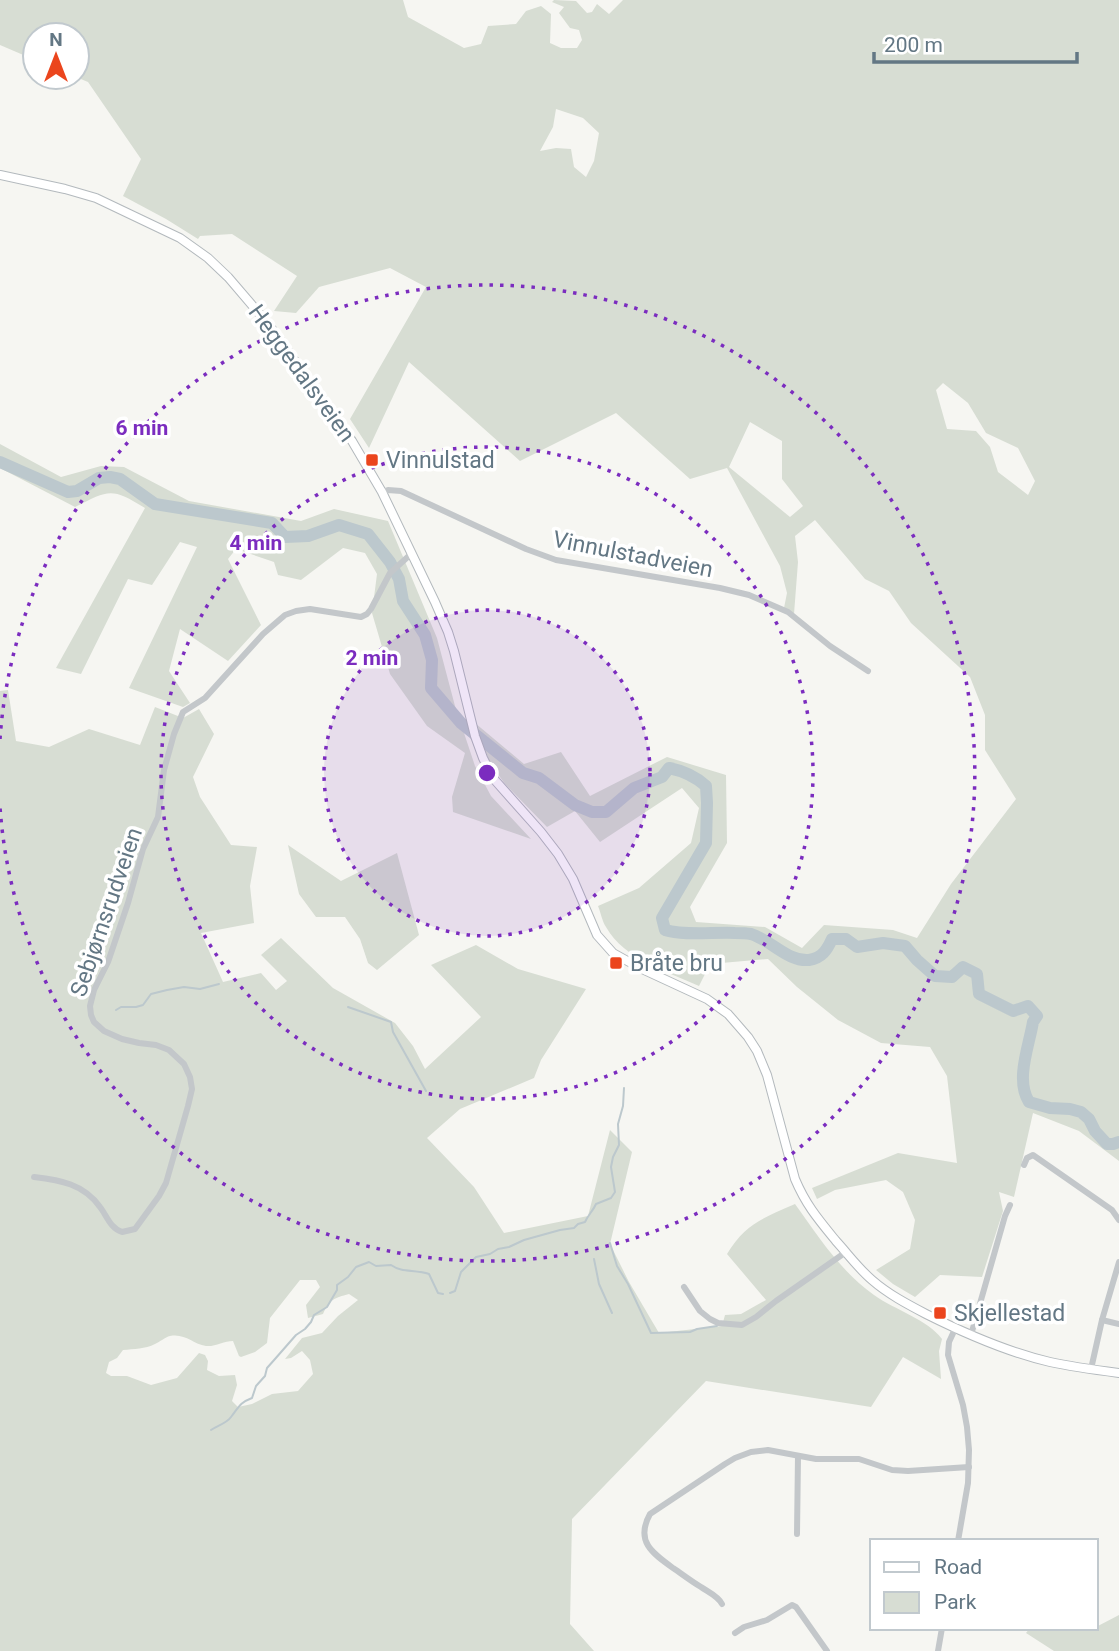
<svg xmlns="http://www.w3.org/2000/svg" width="1119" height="1651" font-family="Roboto,sans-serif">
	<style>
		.green { fill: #d7ddd3; fill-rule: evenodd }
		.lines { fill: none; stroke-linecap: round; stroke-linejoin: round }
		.stream { stroke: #bcc8cd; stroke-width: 2 }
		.river { stroke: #bcc8cd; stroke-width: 12 }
		.secondary-casing { stroke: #b3b9bd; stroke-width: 10 }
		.minor { stroke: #c3c7ca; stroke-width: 6 }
		.secondary { stroke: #fff; stroke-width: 8 }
		.ring { fill: none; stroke: #7b2cbf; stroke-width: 3.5; stroke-dasharray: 3.5 7 }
		.poi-dot { fill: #eb451d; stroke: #fff; stroke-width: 2.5 }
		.labels { text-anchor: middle; stroke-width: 7; stroke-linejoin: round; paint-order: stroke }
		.street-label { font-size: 23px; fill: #637784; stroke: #fff }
		.poi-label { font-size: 23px; fill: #637784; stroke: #fff; text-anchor: start }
		.centre { fill: #7b2cbf; stroke: #fff; stroke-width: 3.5 }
		.ring-label { font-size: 21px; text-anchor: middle; font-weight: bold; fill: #7b2cbf; stroke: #fff; stroke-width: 7; stroke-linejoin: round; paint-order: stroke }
	</style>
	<rect width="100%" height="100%" fill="#f6f6f2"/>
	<g class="green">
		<path d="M0,0H403L408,17L464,48L481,44L488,26L516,24L526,11L541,6L551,14L550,43L561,48H577L582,40L579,30L570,28L559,13L564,7L552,2L554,0L576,1L587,13L592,12L597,4L609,14L623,0H1119V1161L1079,1131L1033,1113L1014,1197L999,1192L1003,1211L982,1277L940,1275L915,1297L893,1284L876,1270L910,1249L915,1220L903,1192L886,1180L835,1190L817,1199L812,1188L898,1153L957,1163L947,1076L930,1047L881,1043L838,1020L797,987L768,959L710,964L699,986C666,971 625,960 606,927C602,921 601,913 598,906L639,888L691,843L699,808L682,788L600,842L575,811L547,827L505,784L490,763L475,723L524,764L561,752L590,796L667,757L726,775L727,843L690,907L696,922L765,927L802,948L824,925L893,930L917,938L951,884L1016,799L985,750V715L970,677L911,623L889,591L865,579L815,520L795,536L798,562L794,614L784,608L787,593L780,566L727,468L690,479L616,413L520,461L409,362L369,448L350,419L426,287L390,268L319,287L296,313L274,311L297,276L232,234L200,236L198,239L166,219L123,196L141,159L88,82L76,77L77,35H35V60L0,45ZM556,109L583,118L599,133L594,161L586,177L574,167L571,149L556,148L540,151L553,127ZM943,383L968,403L986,433L1018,448L1035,481L1028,495L998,472L990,447L976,431L947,429L936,390ZM750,422L782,441V479L803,506L790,517L729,467Z"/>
		<path d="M0,444L61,477L101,466L124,467L189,501L301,521L334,509L388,521L437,638L455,706L475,766L491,796L531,839L453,812L452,797L465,753L427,726L390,674L372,613L377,574L365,553L343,548L301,580L278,575L274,562L236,549L228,559L261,625L228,661L180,629L169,671L190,703L183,707L129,688L197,547L180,542L152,585L128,579L81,674L56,668L145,508C111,487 109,490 75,507L0,468Z"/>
		<path d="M8,690L16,741L49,747L89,729L140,745L155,707L183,718L199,709L214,734L193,777L200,797L231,845L257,847L250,886L254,923L201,933L223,982L261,973L276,990L287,981L261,955L281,938L333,988L395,1023L413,1046L425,1069L481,1017L431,965L476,945L518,969L586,989L541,1060L534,1078L460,1109L427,1138L474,1187L504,1233L588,1216L610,1130L632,1152L610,1244L629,1282L659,1333L722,1326L725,1315L741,1314L766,1300L727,1254C745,1224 763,1218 795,1204C818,1236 841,1272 874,1295C895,1310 927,1319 942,1339L939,1351L941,1379L903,1357L871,1407L706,1381L572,1519L570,1624L594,1651H0V691ZM300,1280H316L320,1287L306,1305L308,1318L323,1314C330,1299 334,1298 349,1294L358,1300L338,1316L322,1333L302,1338L285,1359L291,1358L302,1351L310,1360L313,1374L298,1391L272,1394L252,1404L238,1407L232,1401L237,1385L235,1375L219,1376L207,1370L208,1361L205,1355L199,1353L177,1378L151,1385L127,1376H111L106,1373L109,1362L117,1358L123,1350C134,1349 145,1349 155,1344C160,1342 165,1337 170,1336C185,1333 193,1344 206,1346C215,1347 224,1341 233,1341L239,1356L241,1357L255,1352L267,1343L270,1318Z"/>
		<path d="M288,845L341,881L397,853L419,935L377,970L368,963L360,939L345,917H316L299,894Z"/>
		<path d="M1119,1615V1651H1054L1026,1633L1030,1628H1082L1087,1631L1096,1628V1627Z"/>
	</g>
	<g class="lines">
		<g class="stream">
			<path d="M348,1007L391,1022L393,1032L426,1091"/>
			<path d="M116,1010L121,1007H136L143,1005L151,994L167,990L184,987L200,989L219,984"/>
			<path d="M610,1243L617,1266L628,1284L651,1333L690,1332L697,1329L717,1326"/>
			<path d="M594,1259L599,1284L612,1313"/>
			<path d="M450,1293L455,1291L461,1272L476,1257L490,1254L498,1249L509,1247L524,1240L560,1230L574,1228L578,1224L585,1222C588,1215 593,1211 596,1204L611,1198L615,1192L611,1167L613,1157L619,1145L618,1124L623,1106L624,1088"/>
			<path d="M211,1430C217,1426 227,1423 231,1417C239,1407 239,1403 252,1398L256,1386L265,1376L267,1368L275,1359L296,1335L305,1329L311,1322L314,1315L327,1307L337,1290V1285L348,1277L356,1267L369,1262L376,1266L391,1265C402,1273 415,1269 429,1274L438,1293L443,1294"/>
		</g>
		<path class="river" d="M0,462L68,492L77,491L99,478L110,477L120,479L155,504L272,523L285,537L308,536L339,525L368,534L390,562L399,579L403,601L425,635L432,660L431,688L461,723L523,773L539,778L575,805L592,812H606L634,788L662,777L669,768C684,771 695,776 706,786L707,803L706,843L662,918L665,930C684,936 713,932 735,933C740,933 746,933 751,934C771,940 788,962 809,960C822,958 827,950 832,939H846L857,947L883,943L905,946L917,960L935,976L952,977L963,967L977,974L979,994L1013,1011L1028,1006L1037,1016L1033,1022C1029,1046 1015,1080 1029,1102L1050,1108L1070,1109L1081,1112L1089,1119L1095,1131L1107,1144H1113L1119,1142"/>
		<defs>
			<path id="secondary" d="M0,175L65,189L96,198L180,238L208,258L228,277L269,325L352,441L382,492L435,602L448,632L454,651L475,736L483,758L493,778L541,832L558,854L573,879L597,935L613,953L640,968L707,999L728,1014L748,1037L757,1051L767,1075L795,1179C806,1205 818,1219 836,1241C848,1254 858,1268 872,1280C888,1294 907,1304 926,1314C966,1334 1007,1352 1050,1362C1073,1367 1096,1370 1119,1373"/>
		</defs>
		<use href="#secondary" class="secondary-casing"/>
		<g class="minor">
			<path d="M382,492L388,490L401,491L526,549L556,560L720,588L749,595L788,612L830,646L868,671"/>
			<path d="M1024,1165L1027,1158L1033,1155L1112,1210L1119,1220"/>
			<path d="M34,1177C60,1180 84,1184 100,1207C107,1216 110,1228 122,1232L135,1229L159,1196L166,1183L188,1106L192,1089L190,1077L184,1064L169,1050L156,1045L139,1043L122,1039L104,1031L94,1022L91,1015L90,1006L94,990L108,962L128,903L143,849L158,817L164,770L174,734L183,712L205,698L263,634L285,615L296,611L310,609L361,617L367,614L371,609L390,573L411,554"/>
			<path d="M684,1287L700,1311L710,1319L718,1323L742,1325L756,1317L776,1301L846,1252"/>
			<path d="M1102,1320L1119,1324"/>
			<path d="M955,1329L949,1342L948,1355L963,1405L967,1427L969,1450L968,1483L958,1541"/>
			<path d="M971,1335L1005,1216L1010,1205"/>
			<path d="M1091,1369L1102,1320L1119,1262"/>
			<path d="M797,1534L798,1456"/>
			<path d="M722,1604C718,1596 708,1592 701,1587C691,1581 682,1574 673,1568C652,1553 635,1541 650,1514L725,1464L735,1458L751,1452L768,1450L816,1459H859L892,1470L908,1471L969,1467"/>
			<path d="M735,1633L744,1627L767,1620L792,1605L796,1607L827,1651"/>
			<path d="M938,1651L942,1628"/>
		</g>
		<use href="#secondary" class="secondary"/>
	</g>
	<circle cx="487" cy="773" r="163" fill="#7b2cbf" fill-opacity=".12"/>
	<g class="ring">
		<circle cx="487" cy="773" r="163"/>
		<circle cx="487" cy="773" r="326"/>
		<path d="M0 739A488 488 0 1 1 0 807"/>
	</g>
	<g class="poi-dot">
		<rect x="365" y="453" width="14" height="14" rx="3.5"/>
		<rect x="609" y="956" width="14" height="14" rx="3.5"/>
		<rect x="933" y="1306" width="14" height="14" rx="3.5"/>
	</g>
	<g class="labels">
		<g class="street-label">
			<text transform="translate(302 373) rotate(54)" y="8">Heggedalsveien</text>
			<text transform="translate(633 554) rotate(11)" y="8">Vinnulstadveien</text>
			<text transform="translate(106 912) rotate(-71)" y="8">Sebjørnsrudveien</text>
		</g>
		<g class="poi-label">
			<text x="386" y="468">Vinnulstad</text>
			<text x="630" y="971">Bråte bru</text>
			<text x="954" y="1321">Skjellestad</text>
		</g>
	</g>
	<circle cx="487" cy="773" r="10" class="centre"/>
	<g class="ring-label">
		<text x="142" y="435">6 min</text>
		<text x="256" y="550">4 min</text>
		<text x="372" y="665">2 min</text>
	</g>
	<rect x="870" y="1539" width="228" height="91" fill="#ffffff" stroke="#c1c9ce" stroke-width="2"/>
	<rect x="884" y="1562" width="35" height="10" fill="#ffffff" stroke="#c1c9ce" stroke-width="2"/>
	<text x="934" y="1574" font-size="21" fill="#637784">Road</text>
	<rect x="884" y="1592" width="35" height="21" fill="#d7ddd3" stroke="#c1c9ce" stroke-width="2"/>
	<text x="934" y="1609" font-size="21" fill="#637784">Park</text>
	<g transform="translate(56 56)"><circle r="33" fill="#ffffff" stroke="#c1c9ce" stroke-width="2"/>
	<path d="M0-5L12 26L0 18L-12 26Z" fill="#eb451d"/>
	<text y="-10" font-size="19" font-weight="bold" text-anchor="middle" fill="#637784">N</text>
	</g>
	<path d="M874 52v10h203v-10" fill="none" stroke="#637784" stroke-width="3.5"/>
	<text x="884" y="52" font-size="21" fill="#637784" stroke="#ffffff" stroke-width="5" paint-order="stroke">200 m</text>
</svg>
